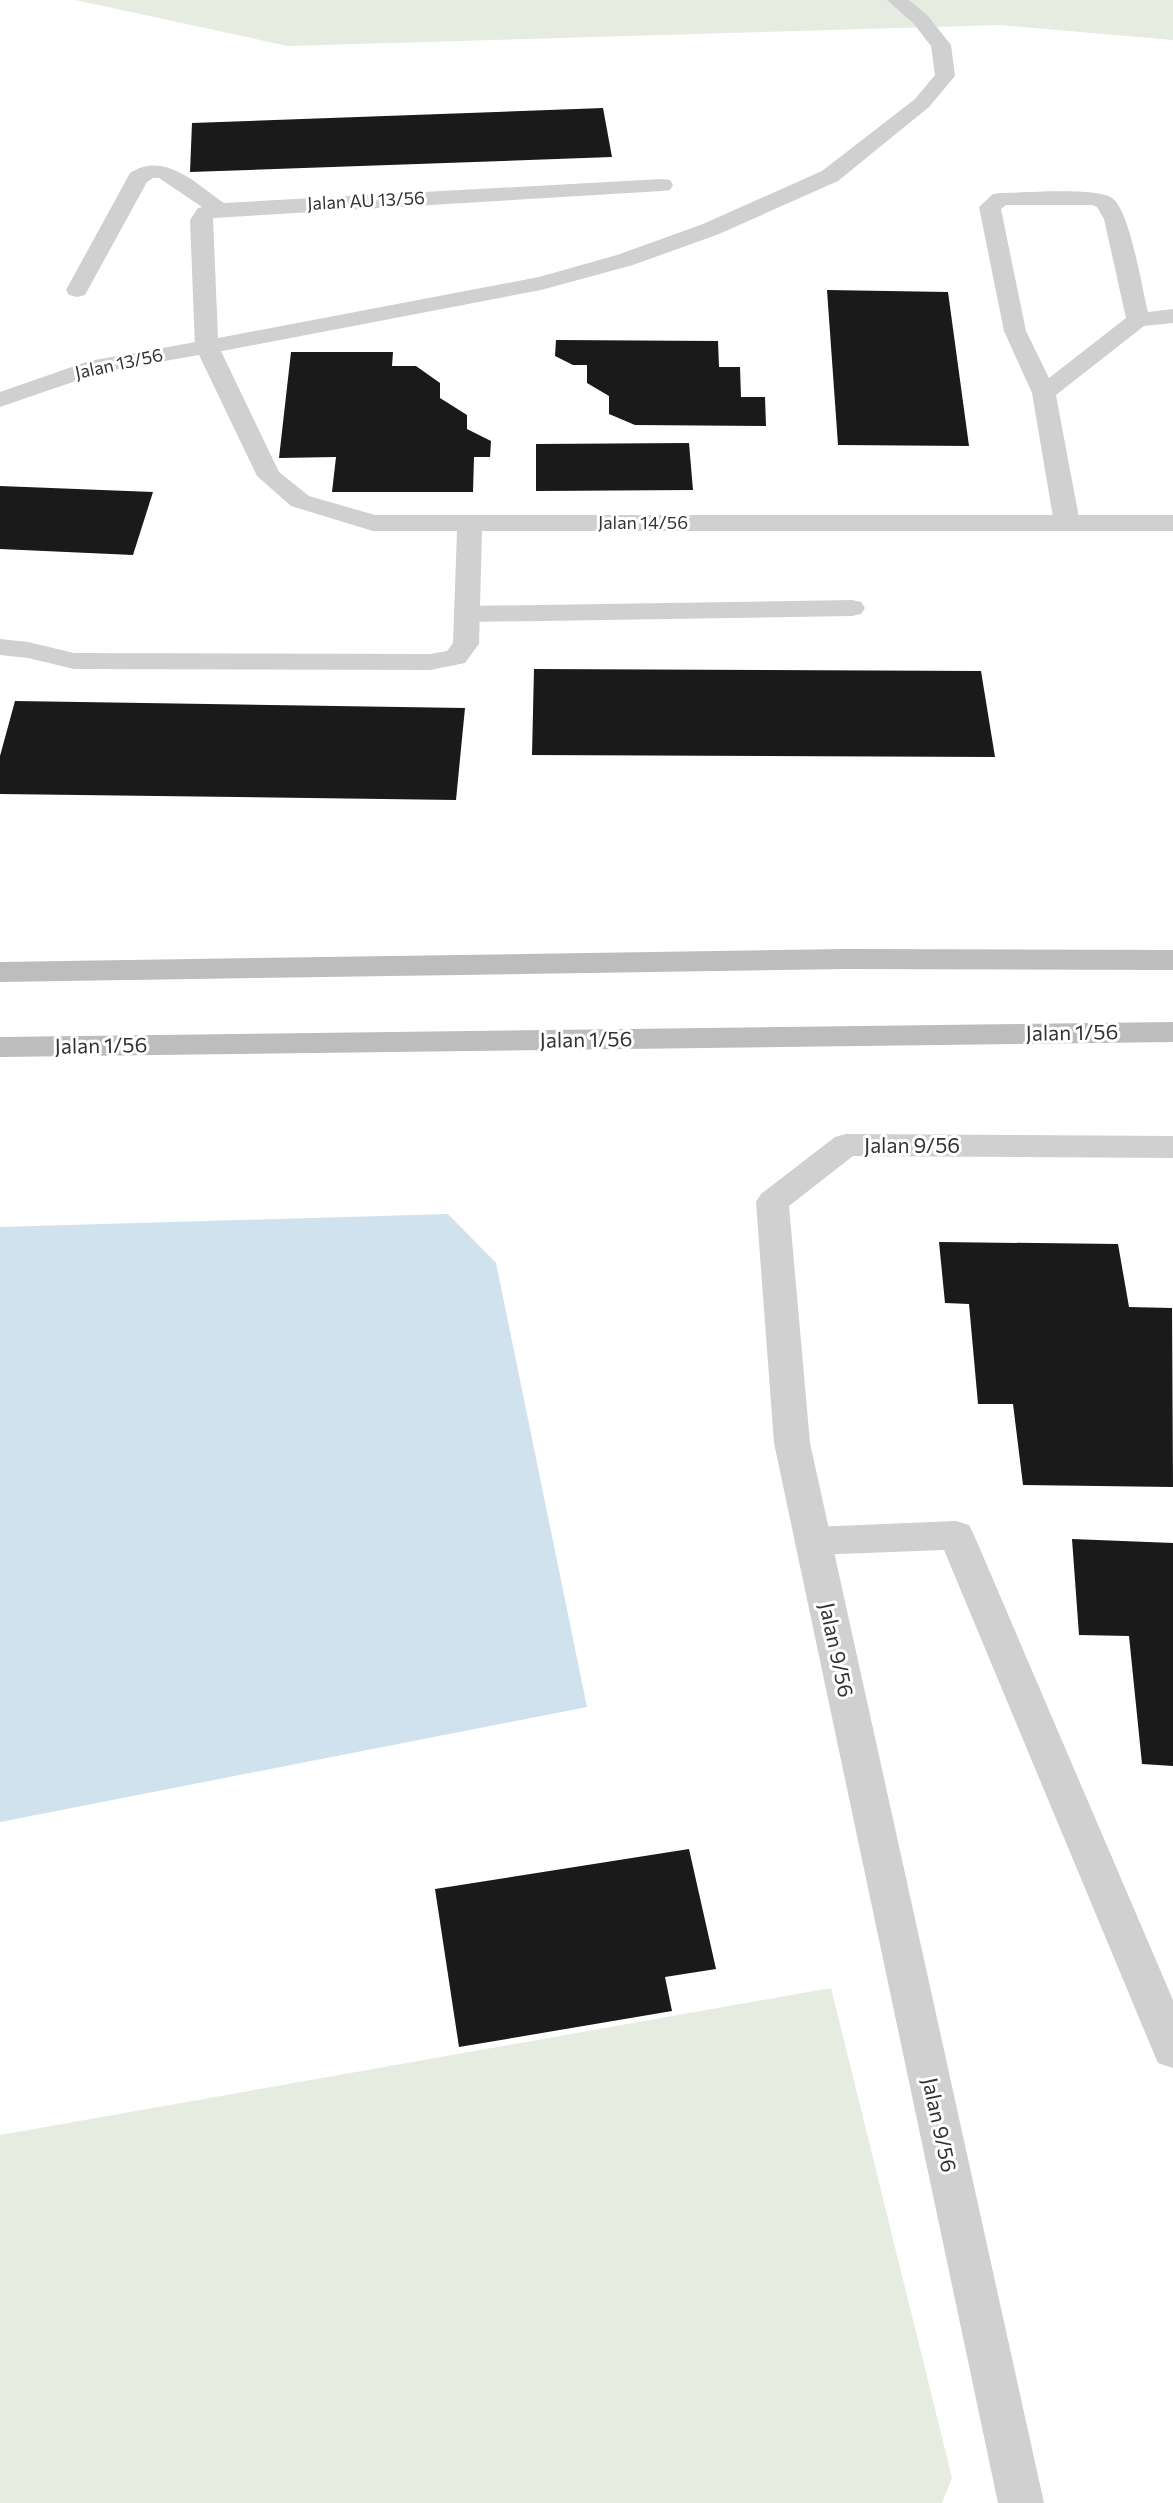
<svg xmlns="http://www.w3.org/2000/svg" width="1173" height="2503" font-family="Commissioner,sans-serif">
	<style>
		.green { fill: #e6ecdf }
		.water { fill: #cfe2ee }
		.building { fill: #1a1a1a }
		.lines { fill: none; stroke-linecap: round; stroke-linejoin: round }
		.service { fill: #d0d0d0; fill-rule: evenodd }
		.minor { fill: #d0d0d0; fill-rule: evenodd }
		.secondary { fill: #bdbdbd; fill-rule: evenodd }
		.labels { text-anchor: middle; stroke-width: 6; stroke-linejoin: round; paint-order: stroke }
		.far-street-label { font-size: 18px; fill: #333; stroke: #fff }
		.street-label { font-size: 21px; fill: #333; stroke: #fff }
	</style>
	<rect width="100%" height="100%" fill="#fff"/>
	<g class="green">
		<path d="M75,0H1173V40L1000,25L288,46Z"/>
		<path d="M831,1988L952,2478L942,2503H0V2135Z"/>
	</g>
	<path class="water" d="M448,1214L496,1263L587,1707L0,1822V1227Z"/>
	<g class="building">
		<path d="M603,108L612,157L190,172L192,123Z"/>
		<path d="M827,290L948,292L969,446L838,445Z"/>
		<path d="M556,340L718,341L719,367H740L741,397H765L766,426L635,425L609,414V396L587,383V365H573L555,356Z"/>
		<path d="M291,352H393L392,366H416L440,383V398L467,415V429L491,441L490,457H474L473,492H332L336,457L279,458Z"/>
		<path d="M689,443L693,490L536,491V444Z"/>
		<path d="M0,486L153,492L133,555L0,549Z"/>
		<path d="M534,669L981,671L995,757L532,755Z"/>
		<path d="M15,701L465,708L456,800L0,794V756Z"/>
		<path d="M939,1242L1118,1244L1129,1307L1172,1308L1173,1487L1023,1485L1013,1404H978L969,1304L945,1303Z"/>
		<path d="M1072,1539L1173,1543V1766L1142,1764L1129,1636L1079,1635Z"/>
		<path d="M689,1849L716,1969L665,1977L672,2011L459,2047L435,1889Z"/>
	</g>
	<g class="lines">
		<g class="service">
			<path d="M887,0H909L928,16L951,45L955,76L929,107L838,181L719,234L633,265L541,290L207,354L199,352L195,347L190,220L198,208L202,207L159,178H153L147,182L85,295L77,297L69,295L66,290L130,173C164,150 198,185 224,203L662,179L670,180L673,185L670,190L662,191L213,218L218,338L539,277L617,255L703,224L822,171L915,99L935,75L931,46L914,24Z"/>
			<path d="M1001,193C1023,193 1096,187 1112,198C1130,210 1142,289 1148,312L1173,309V323L1144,326L1056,395L1080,523L1076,528L1067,531L1058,528L1054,523L1032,393L1004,331L979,207L993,194ZM1006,205H1092L1097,207L1104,219L1126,318L1049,378L1026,331L1001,209Z"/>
			<path d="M852,600L861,602L865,608L861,614L852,616L468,622L459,620L455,614L459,608L468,606Z"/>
			<path d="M956,1521L969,1525L974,1535L1173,2000V2068L1158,2063L1152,2049L944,1550L813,1555L800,1551L795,1541L800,1531L813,1527Z"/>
		</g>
		<g class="minor">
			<path d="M207,340L215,342L219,347L279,472L309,496L375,515H1173V531H482L479,644L465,663L430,670L74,669L28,658L0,655V639L28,642L74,653L430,654L447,651L453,643L457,531H373L291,506L257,476L199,355L102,372L0,407V392L89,361Z"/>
			<path d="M846,1134L1173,1136V1158L853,1156L789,1206L810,1443L1044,2503H998L774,1443L756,1202L761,1194L835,1137Z"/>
		</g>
		<g class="secondary">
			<path d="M847,949L1173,950V970L847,969L0,982V962Z"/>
			<path d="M1173,1022V1042L0,1057V1037Z"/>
		</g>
	</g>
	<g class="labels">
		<g class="far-street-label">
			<text transform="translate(366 201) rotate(-3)" y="6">Jalan AU 13/56</text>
			<text transform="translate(119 364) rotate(-12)" y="6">Jalan 13/56</text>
			<text x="643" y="529">Jalan 14/56</text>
		</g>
		<g class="street-label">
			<text transform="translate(1072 1033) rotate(-1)" y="7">Jalan 1/56</text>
			<text transform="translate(586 1040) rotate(-1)" y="7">Jalan 1/56</text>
			<text transform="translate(101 1046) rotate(-1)" y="7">Jalan 1/56</text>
			<text x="912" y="1153">Jalan 9/56</text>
			<text transform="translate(836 1650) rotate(78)" y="7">Jalan 9/56</text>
			<text transform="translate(939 2125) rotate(78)" y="7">Jalan 9/56</text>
		</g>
	</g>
</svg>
